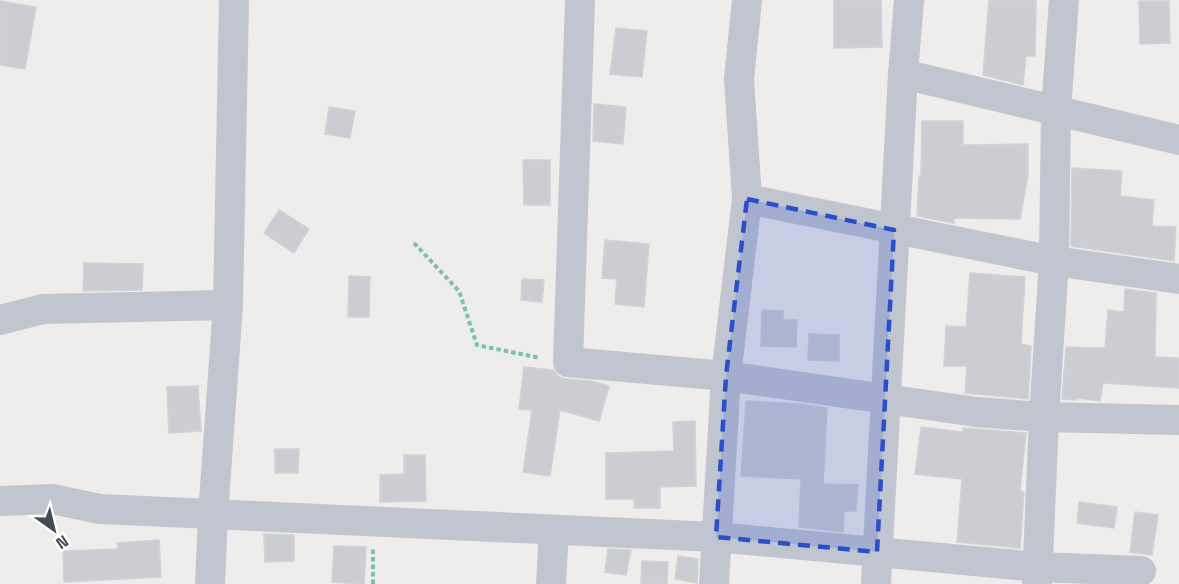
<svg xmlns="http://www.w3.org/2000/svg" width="1179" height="584" font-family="'Space Grotesk',sans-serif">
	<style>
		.building { fill: #cccdd3; stroke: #d1d1d7; stroke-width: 1.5 }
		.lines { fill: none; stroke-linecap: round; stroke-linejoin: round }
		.path { stroke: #79c3ae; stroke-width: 4; stroke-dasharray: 4.5 3; stroke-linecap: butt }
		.minor { stroke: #c1c5d0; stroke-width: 30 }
		.marked { fill: #2a4fcb; fill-opacity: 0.2; stroke: #2a4fcb; stroke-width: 4.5; stroke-dasharray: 12 8; stroke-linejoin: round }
	</style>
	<rect width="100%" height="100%" fill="#efedec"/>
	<g class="building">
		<path d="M834,0H881L882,47L834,48Z"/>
		<path d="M989,0H1036L1035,56H1026L1023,85L983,75Z"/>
		<path d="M0,1L36,7L25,69L0,65Z"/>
		<path d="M1139,1H1169L1170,43L1140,44Z"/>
		<path d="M616,28L647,31L642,77L610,74Z"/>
		<path d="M594,104L626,107L623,144L593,141Z"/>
		<path d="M329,107L355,111L350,138L325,134Z"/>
		<path d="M922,121H963V145L1028,144V176L1020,219L954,218V223L917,216L919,176H921Z"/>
		<path d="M523,160H550V205H524Z"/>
		<path d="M1072,168L1122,171L1120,196L1154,200L1152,226L1176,227L1174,261L1071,246Z"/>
		<path d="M279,210L309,229L294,253L264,233Z"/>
		<path d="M605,240L649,244L644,307L615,304L617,279L602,278Z"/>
		<path d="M84,263L143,264L142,290L83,291Z"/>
		<path d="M970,273L1025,277L1021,344L1031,346L1028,399L965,393L967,366H944L946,326L966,327Z"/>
		<path d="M349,276L370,277L369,317H348Z"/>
		<path d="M522,279L544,280L542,302L521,300Z"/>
		<path d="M1125,289L1156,293L1155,357L1179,358V388L1103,383L1100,401L1077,398V400L1062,399L1066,347L1105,348L1108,310L1124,312Z"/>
		<path d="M762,310L783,311V320H797L796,347L761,346Z"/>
		<path d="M809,334L839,335V361L808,360Z"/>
		<path d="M524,367L553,370L559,377L566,379L591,381L609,386L599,421L560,410L550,476L523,472L532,410L519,409Z"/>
		<path d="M198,386L201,431L169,433L167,387Z"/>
		<path d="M746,401L800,404L827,408L823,484L858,485L856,511H844L843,532L799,527L801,479L741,476Z"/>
		<path d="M695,421L696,486L660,487V508H634V499H606V453L674,451L673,422Z"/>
		<path d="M921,427L963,432V428L1026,433L1020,491L1024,492L1020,548L957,542L962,479L915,474Z"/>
		<path d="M275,449H299L298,473H275Z"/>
		<path d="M404,455H425L426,501L380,502V475L404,474Z"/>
		<path d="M1079,502L1117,507L1114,528L1077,523Z"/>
		<path d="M1135,512L1158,515L1152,555L1130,552Z"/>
		<path d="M264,534L294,535V561L265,562Z"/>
		<path d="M159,540L161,577L64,582L63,551L118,549L117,543Z"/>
		<path d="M334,546L366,547L364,584L332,582Z"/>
		<path d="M608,549L631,550L626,575L605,572Z"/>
		<path d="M678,556L698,559L697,583L675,579Z"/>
		<path d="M642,561L668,562L667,584H641Z"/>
	</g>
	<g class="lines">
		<g class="path">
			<path d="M414,243L459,291L477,345L540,358"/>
			<path d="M373,584V549"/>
		</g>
		<g class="minor">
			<path d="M580,0L568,362L726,376L976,412L1044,417L1179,420"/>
			<path d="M903,74L1179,140"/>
			<path d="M747,199L1054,261L1179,279"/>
			<path d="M0,320L43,309L228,305"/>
			<path d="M0,501L52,499L100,509L716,537L1038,567L1141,571"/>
			<path d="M210,584L213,515L228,305L234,0"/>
			<path d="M551,584L554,530"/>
			<path d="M714,584L726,376L747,199L739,79L747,0"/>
			<path d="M876,584L903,74L909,0"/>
			<path d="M1037,584L1044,417L1054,261L1056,110L1064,0"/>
		</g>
	</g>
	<path class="marked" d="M747,199L894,230L877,552L716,537L726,376Z"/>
	<g transform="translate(54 530) rotate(146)" stroke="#ffffff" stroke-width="4.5" paint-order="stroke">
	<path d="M0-4.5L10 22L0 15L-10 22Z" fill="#464c57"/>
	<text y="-9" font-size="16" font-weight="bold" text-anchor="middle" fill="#464c57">N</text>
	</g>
</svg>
